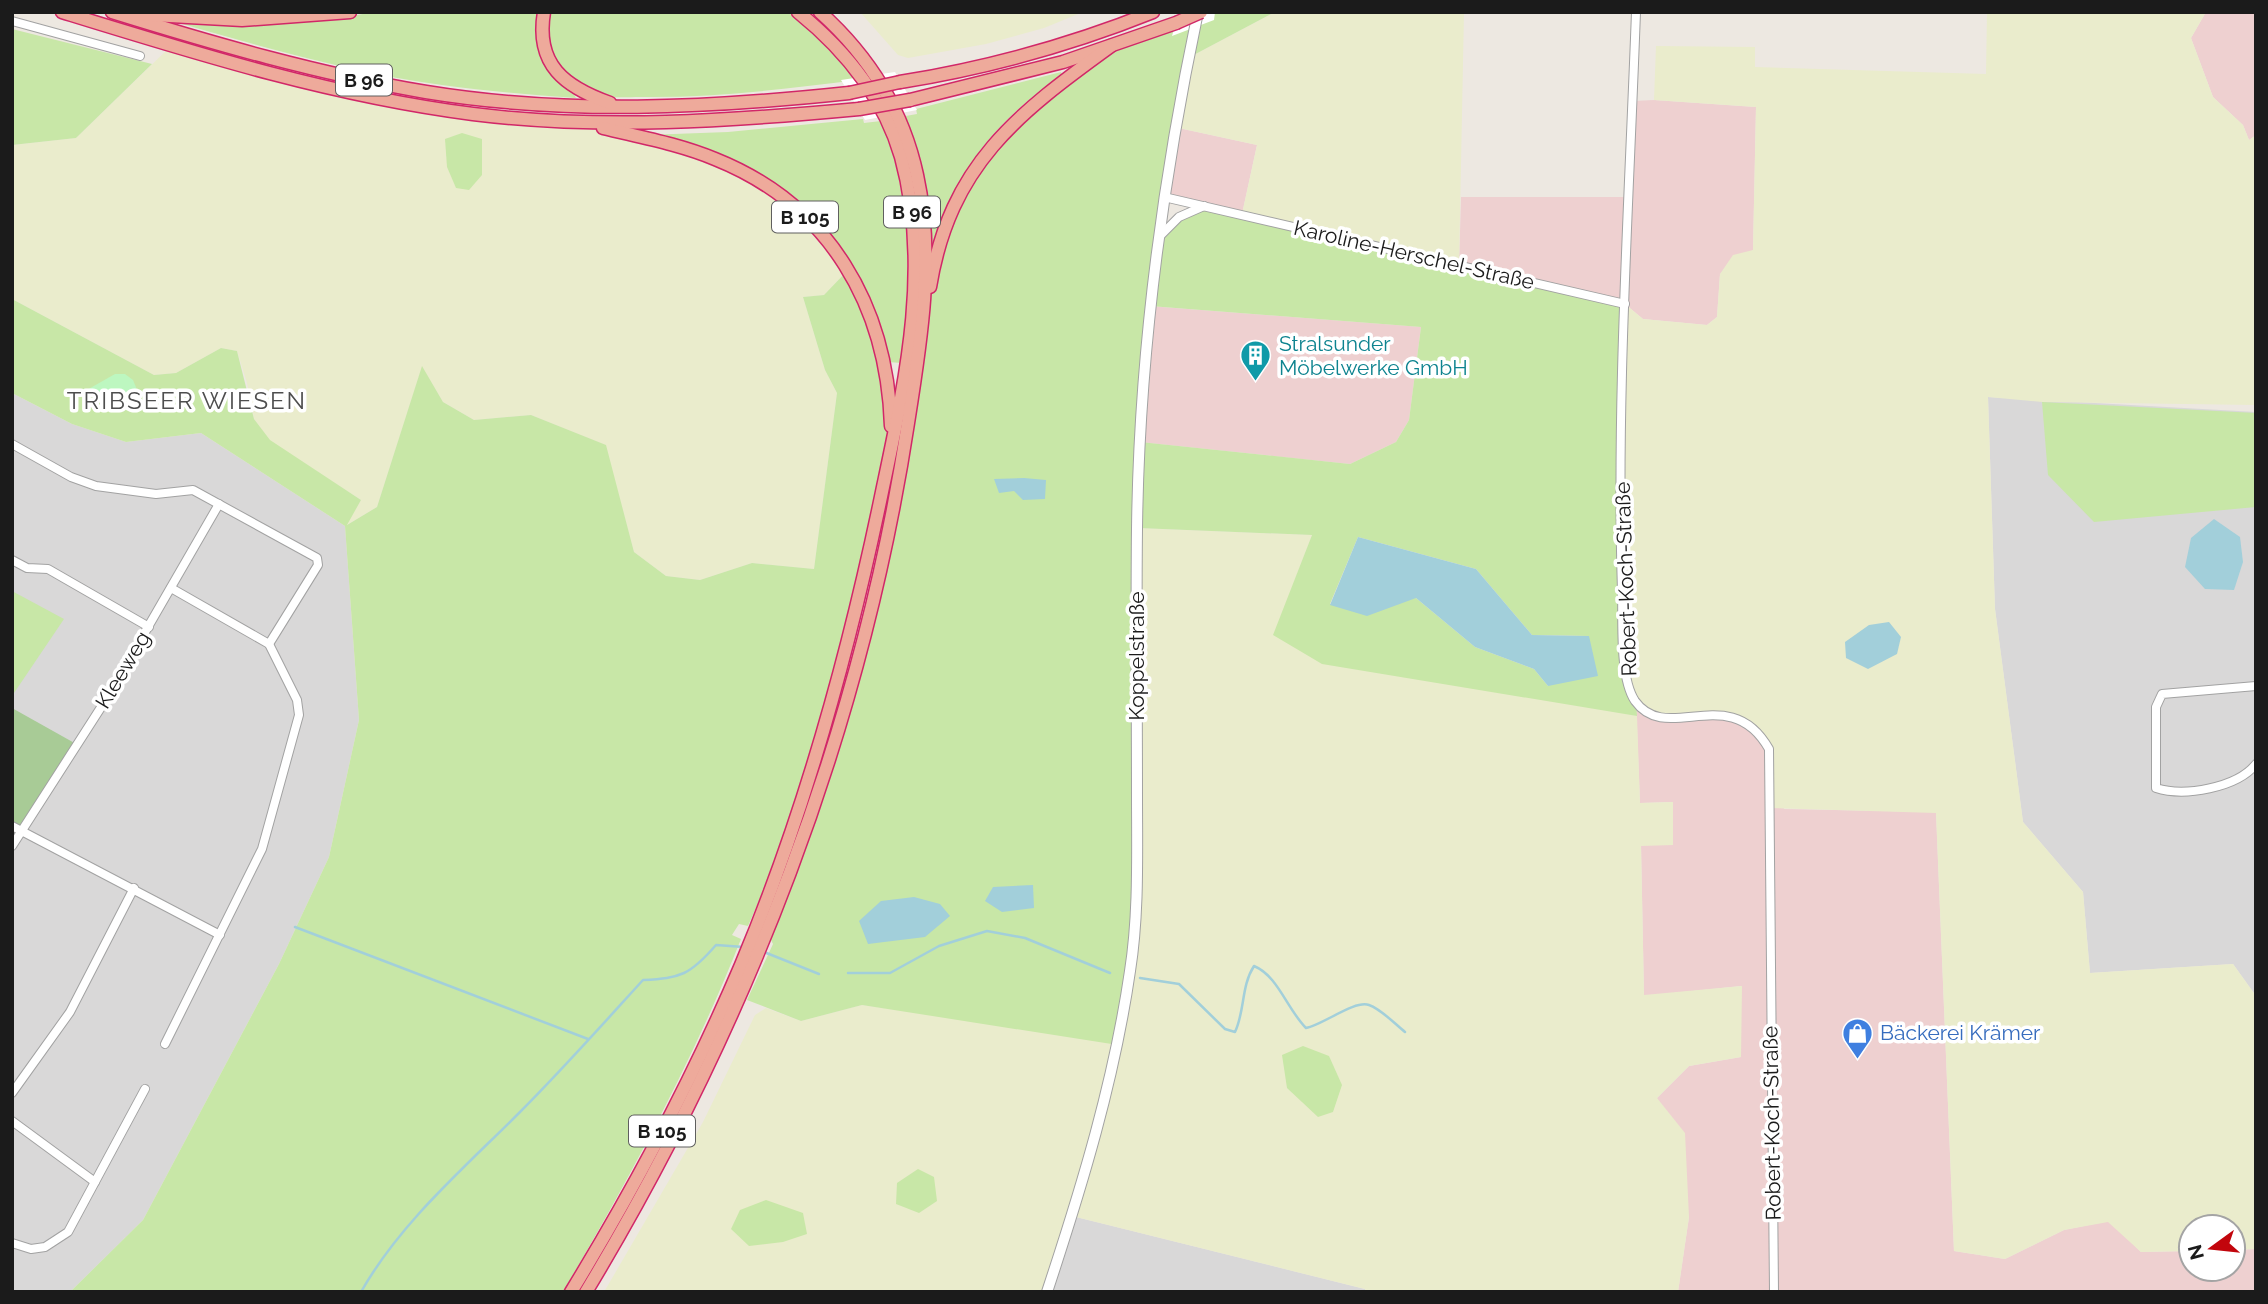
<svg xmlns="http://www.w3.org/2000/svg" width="2268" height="1304" font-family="Raleway,sans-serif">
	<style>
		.residential { fill: #d9d8d8 }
		.commercial { fill: #eed0d0 }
		.farmland { fill: #eaeccc }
		.grass { fill: #c8e7a7; fill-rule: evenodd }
		.forest { fill: #a8cb96 }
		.park { fill: #bdf7c0 }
		.water { fill: #a2cfda }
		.pier { fill: #fff }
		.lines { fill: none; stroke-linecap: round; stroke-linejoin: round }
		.stream { stroke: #a2cfda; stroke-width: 2.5 }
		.minor-casing { stroke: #a2a2a2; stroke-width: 10 }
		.tertiary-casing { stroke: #a2a2a2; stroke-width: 12 }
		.trunk-casing { stroke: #d12768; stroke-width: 15 }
		.minor { stroke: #fff; stroke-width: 8 }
		.tertiary { stroke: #fff; stroke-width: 10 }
		.trunk { stroke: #eeaa9b; stroke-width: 12 }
		.trunk-bridge-casing { stroke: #d12768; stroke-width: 15; stroke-linecap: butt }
		.trunk-bridge { stroke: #eeaa9b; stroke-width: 12 }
		.labels { text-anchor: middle; stroke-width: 7; stroke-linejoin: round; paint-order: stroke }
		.shield { fill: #fff; stroke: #5f5f5f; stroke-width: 2 }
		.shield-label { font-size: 19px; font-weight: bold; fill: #1b1b1b }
		.street-label { font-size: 21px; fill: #1b1b1b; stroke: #fff }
		.culture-label { font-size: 21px; fill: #0d838f; stroke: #fff; text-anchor: start }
		.shop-label { font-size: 21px; fill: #366cbe; stroke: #fff; text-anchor: start }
		.quarter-label { font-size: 24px; letter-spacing: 2px; fill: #4e4e4e; stroke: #fff }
	</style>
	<rect width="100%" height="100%" fill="#ede8e1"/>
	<g class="residential">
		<path d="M12,393L72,424L126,442L201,433L345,526L359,720L329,857L279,964L143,1220L70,1292H12Z"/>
		<path d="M1988,397L2256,412V996L2233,964L2090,973L2083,892L2023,822L1995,609Z"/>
		<path d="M1072,1216L1365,1289V1292H1047Z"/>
	</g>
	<g class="commercial">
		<path d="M2206,12H2256V135L2249,140L2243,125L2213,97L2191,38Z"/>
		<path d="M1654,100L1756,107L1753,250L1720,274L1717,317L1707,325L1643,319L1625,304L1459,267L1461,197H1629L1633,101Z"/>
		<path d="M1174,127L1257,145L1242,214L1164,197Z"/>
		<path d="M1149,306L1421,327L1409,420L1396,442L1350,464L1139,442Z"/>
		<path d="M1636,702L1737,716L1760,734L1784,809L1936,812L1954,1251L2005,1259L2064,1230L2109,1221L2141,1252L2191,1251V1269H2233V1250L2256,1249V1292H1678L1689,1217L1657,1098L1689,1066L1741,1057V986L1644,996L1641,845L1672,802L1640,803Z"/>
	</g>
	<g class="farmland">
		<path d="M860,12H1083L1044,28L986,44L908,58L898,55Z"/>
		<path d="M1275,12H1464L1459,267L1242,214L1257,145L1174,127L1188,58Z"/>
		<path d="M1987,12H2206L2191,38L2213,97L2243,125L2249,140L2256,135V405L2042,402L1988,397L1995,609L2023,822L2083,892L2090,973L2233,964L2256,996V1249L2233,1250V1227H2191V1251L2141,1252L2108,1222L2064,1230L2005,1259L1954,1251L1936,813L1769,808V749L1737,716L1663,718L1636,702L1626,680L1623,611L1625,304L1643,319L1707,325L1717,317L1720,274L1733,255L1753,250L1756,107L1654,100L1656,46L1755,47V67L1986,74Z"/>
		<path d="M171,46L342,92L575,121L670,144L770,188L848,270L824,295L803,297L825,370L837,393L814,569L752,563L700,580L666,576L634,552L605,445L531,415L474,420L443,402L422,367L377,507L345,526L361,500L270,441L254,419L247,383L237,351L221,348L176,373L154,375L12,299V145L76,138Z"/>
		<path d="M1137,528L1312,535L1274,635L1637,716L1640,803L1673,802V845L1641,846L1644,995L1742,986L1741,1057L1689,1066L1657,1098L1685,1133L1689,1217L1678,1292H1365V1289L1072,1216L1047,1292H604L703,1122L755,1015L766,1008L801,1021L862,1005L950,1017Z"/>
	</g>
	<g class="grass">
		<path d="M373,12H538C535,37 538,61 556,80C563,87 573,91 576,98C532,95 487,91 442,85C348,72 256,45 165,19C235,23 303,27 373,12Z"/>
		<path d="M547,12H791L832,48L857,80C787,89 713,98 640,97C625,97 607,99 593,93C560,78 541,49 547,12Z"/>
		<path d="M1201,12H1275L1188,58L1158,236L1179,217L1204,206L1625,304L1621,542L1626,680L1636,702L1637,716L1322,664L1273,635L1312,535L1138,528L1136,880L1118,1045L862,1005L801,1021L747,1000L773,944L768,934L855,673L938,248L992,145L1111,46ZM1150,306L1421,327L1409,420L1396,442L1350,464L1140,442ZM1358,537L1476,569L1532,635L1589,636L1548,686L1534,669L1475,647L1416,598L1330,604Z"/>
		<path d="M12,29L152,64L76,138L12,145Z"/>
		<path d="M1061,72L1062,75C1025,100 985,136 964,176C951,202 942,230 931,257L900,117L917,114L916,109Z"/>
		<path d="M863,119L864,123L881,121C914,200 910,279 902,363L888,362L844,258L766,182L646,135L728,132Z"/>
		<path d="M462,133L482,139V175L469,190L456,188L447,167L445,139Z"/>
		<path d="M848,270L871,314L892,447L863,585L789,831L748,926L739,924L732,935L741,939C692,1063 630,1177 563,1292H70L143,1220L279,964L329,857L359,720L345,526L201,433L126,442L72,424L12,393V299L154,375L176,373L221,348L237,351L254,419L270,440L361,500L347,525L377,507L422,366L443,402L474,420L531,415L606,445L634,552L666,576L700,580L752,563L814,569L837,393L825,370L803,297L824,295Z"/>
		<path d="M2042,402L2256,413V507L2094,522L2048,475Z"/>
		<path d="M12,591L64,619L12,696Z"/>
		<path d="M1303,1046L1329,1056L1342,1085L1333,1112L1318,1117L1287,1088L1282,1055Z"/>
		<path d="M918,1169L934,1177L937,1201L919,1213L896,1204L897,1183Z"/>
		<path d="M766,1200L803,1213L807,1234L783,1242L749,1246L731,1229L740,1210Z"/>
	</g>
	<path class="forest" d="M12,708L78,745L22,831L12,826Z"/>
	<path class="park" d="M115,374H125L133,380L145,409L116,404L85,391Z"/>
	<g class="water">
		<path d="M1024,478L1046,480L1045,499L1023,500L1014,491L999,493L994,479Z"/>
		<path d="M2214,519L2240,537L2243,562L2234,590L2205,589L2185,567L2191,538Z"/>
		<path d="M1358,537L1476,569L1532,635L1589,636L1598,676L1548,686L1534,669L1475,647L1416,598L1367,616L1330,605Z"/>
		<path d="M1889,622L1901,637L1897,654L1868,669L1846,658L1845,642L1869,625Z"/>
		<path d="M1033,885L1034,908L1002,912L985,901L993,887Z"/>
		<path d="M914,897L940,904L950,916L925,937L868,944L859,921L881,901Z"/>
	</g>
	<g class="pier">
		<path d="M1179,12H1215L1214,20L1172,36Z"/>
		<path d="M895,72L917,110L865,120L841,80Z"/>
	</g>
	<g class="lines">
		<g class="stream">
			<path d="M295,927L588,1039"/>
			<path d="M764,952L819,974"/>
			<path d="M848,973H890L939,946L987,931L1025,938L1110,973"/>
			<path d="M1140,978L1179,984L1225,1029L1235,1032C1245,1011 1241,986 1254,966C1278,976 1287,1009 1306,1028C1323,1025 1354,1000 1369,1005C1381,1009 1395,1024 1405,1032"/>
			<path d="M361,1292C400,1223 464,1168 519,1113C562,1070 602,1025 643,980C681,978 690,975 716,945L744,947"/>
		</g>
		<defs>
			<g id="minor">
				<path d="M1636,12C1629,205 1616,399 1622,591C1623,620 1619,677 1635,701C1667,746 1730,680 1769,749L1774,1292"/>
				<path d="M12,21L140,56"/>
				<path d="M1164,197L1625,304"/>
				<path d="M1159,237L1179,217L1204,206"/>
				<path d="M12,444L71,477L96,486L156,494L193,490L317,558L318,565L269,644"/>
				<path d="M12,560L27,568L48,569L149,627"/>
				<path d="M2256,686L2162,694L2156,707V788C2184,797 2237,788 2256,764"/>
				<path d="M12,826L220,935"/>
				<path d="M12,846L107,698L219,504"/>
				<path d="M165,1044L262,849L299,715L297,700L269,644L171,588"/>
				<path d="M12,1093L70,1012L134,888"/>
				<path d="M12,1121L95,1182"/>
				<path d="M12,1243L31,1249L45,1247L68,1232L145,1089"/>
			</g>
			<path id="tertiary" d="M1047,1292C1082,1186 1114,1081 1130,971C1139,914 1137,853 1137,796C1137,707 1136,618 1137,529C1139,354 1162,183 1198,12"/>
			<g id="trunk">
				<path d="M62,12C198,54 332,96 473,114C602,130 730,121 859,109"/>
				<path d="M112,12C215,44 319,74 426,92C567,115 708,108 849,93"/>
				<path d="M544,12C535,65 565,87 610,103"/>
				<path d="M134,14L242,20L350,12"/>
				<path d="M900,82C987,68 1071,45 1153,12"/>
				<path d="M910,100L1063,62L1176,23"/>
				<path d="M603,128C640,137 679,144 715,159C830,205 887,306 891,426"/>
				<path d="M930,287C950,165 1017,114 1111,46"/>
				<path d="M571,1292C635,1187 693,1078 741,965C805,813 850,648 883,487C906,378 931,266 901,157C884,98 845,50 798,12"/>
				<path d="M586,1292C747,1025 861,731 908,423C921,342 935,256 917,175C903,110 869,56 820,12"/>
			</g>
		</defs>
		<use href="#minor" class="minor-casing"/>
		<use href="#tertiary" class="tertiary-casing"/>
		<use href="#trunk" class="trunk-casing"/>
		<use href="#minor" class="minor"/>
		<use href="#tertiary" class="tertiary"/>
		<use href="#trunk" class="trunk"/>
		<defs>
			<g id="trunk-bridge">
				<path d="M1176,23L1201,12"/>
				<path d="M849,93L900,82"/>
				<path d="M859,109L910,100"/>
			</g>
		</defs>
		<use href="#trunk-bridge" class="trunk-bridge-casing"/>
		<use href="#trunk-bridge" class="trunk-bridge"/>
	</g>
	<defs>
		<symbol id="building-pin" viewBox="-11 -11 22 30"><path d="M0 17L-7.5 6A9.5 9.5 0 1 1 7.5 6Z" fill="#0f9aa8" stroke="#fff"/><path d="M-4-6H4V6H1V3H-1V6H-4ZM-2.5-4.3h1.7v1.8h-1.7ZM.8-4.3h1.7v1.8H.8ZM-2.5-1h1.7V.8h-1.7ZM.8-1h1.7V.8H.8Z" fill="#fff"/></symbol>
		<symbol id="shop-pin" viewBox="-11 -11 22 30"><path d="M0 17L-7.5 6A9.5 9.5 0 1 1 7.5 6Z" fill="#3f7fe0" stroke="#fff"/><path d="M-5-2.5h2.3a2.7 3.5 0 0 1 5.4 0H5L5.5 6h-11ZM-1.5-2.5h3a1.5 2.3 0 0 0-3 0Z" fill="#fff"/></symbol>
	</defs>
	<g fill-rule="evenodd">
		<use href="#building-pin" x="1238" y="338" width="35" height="47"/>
		<use href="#shop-pin" x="1840" y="1016" width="35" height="47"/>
	</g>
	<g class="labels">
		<g class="shield">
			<rect x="336" y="64.5" width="56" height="31" rx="5"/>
			<rect x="884" y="196.5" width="56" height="31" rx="5"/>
			<rect x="772" y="201.5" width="66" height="31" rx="5"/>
			<rect x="629" y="1115.5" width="66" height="31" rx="5"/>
		</g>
		<g class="shield-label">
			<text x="364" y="87">B 96</text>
			<text x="912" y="219">B 96</text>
			<text x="805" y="224">B 105</text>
			<text x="662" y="1138">B 105</text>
		</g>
		<g class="street-label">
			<text transform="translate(1414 255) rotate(13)" y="7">Karoline-Herschel-Straße</text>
			<text transform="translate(1626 579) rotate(-92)" y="7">Robert-Koch-Straße</text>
			<text transform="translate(1137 656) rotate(-90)" y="7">Koppelstraße</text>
			<text transform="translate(123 670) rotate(-59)" y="7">Kleeweg</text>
			<text transform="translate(1772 1123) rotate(-91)" y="7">Robert-Koch-Straße</text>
		</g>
		<g class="culture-label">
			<text x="1279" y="351">Stralsunder<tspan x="1279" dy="24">Möbelwerke GmbH</tspan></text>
		</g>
		<g class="shop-label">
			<text x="1880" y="1040">Bäckerei Krämer</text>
		</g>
		<g class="quarter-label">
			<text x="187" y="409">TRIBSEER WIESEN</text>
		</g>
	</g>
	<rect width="2268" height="1304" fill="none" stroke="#1b1b1b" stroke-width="28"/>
	<g transform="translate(2212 1248) rotate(255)"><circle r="33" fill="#ffffff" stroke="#a4a4a4" stroke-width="2"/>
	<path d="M0-5L12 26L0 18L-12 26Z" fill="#c2050c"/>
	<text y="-10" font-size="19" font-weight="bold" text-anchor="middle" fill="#1b1b1b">N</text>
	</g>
</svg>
